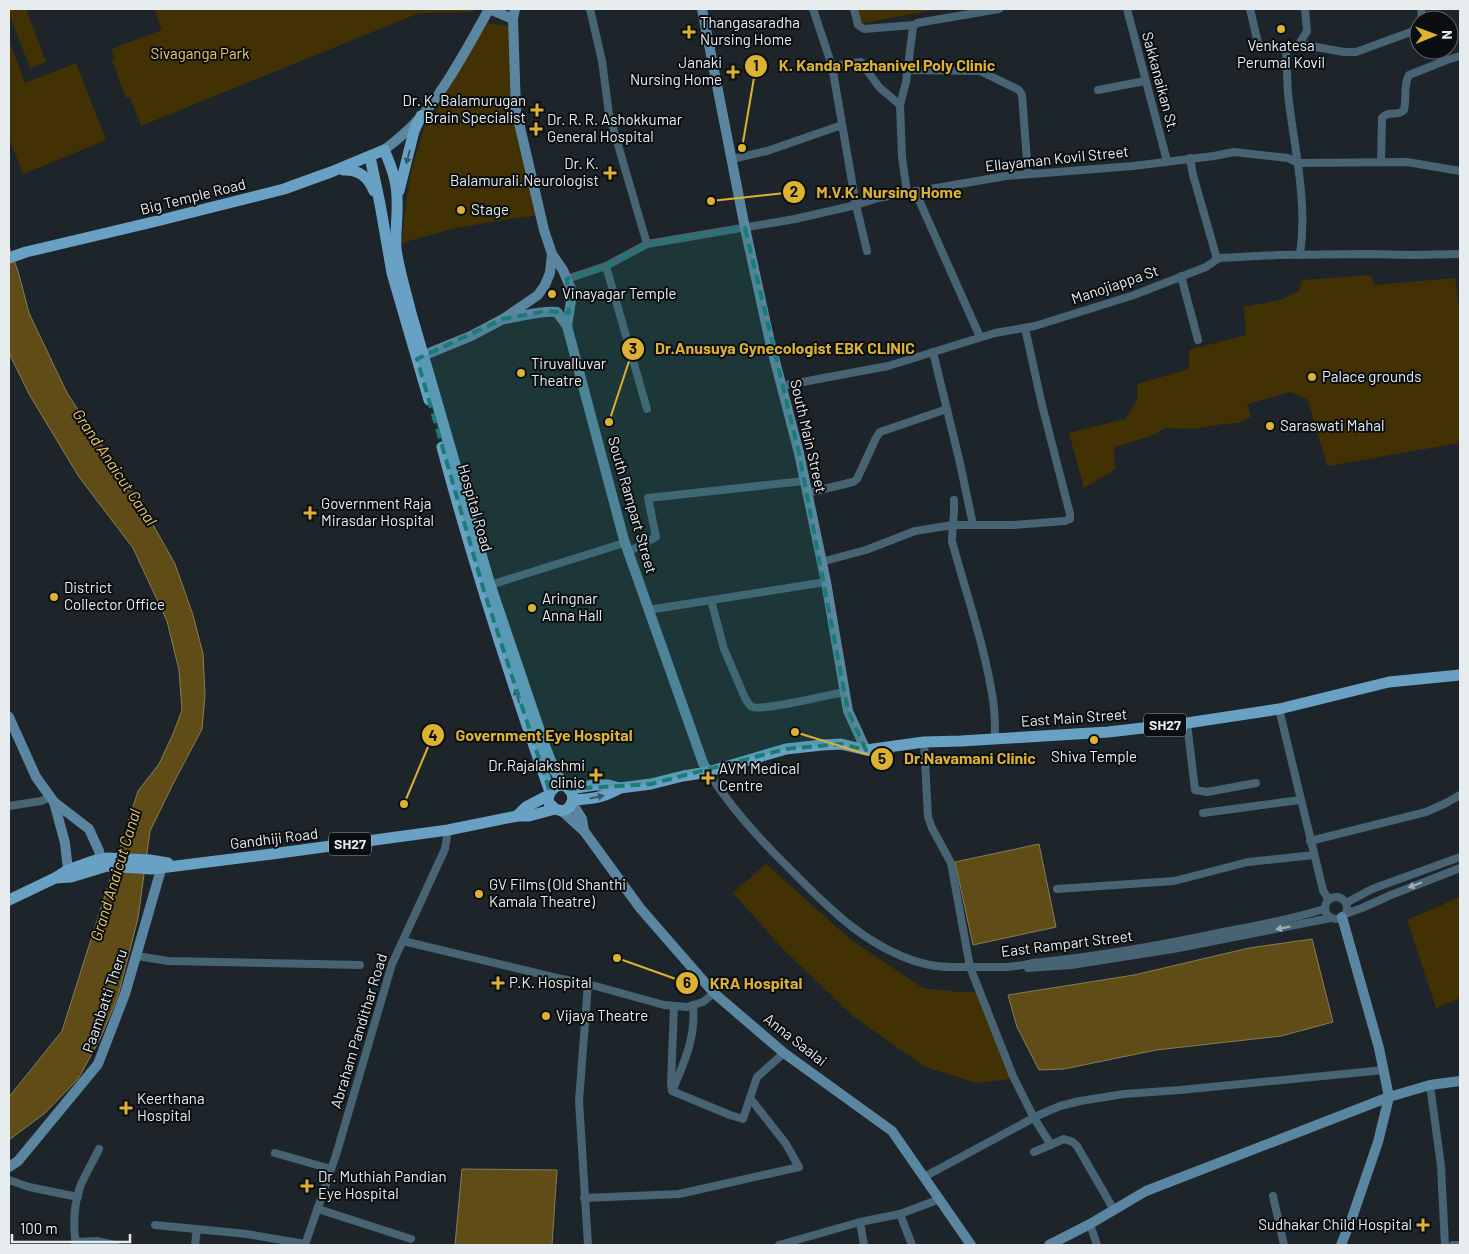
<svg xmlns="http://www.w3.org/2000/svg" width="1469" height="1254" font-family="Barlow,sans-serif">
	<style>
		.green { fill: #423203 }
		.water { fill: #5f4c17; stroke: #887c58 }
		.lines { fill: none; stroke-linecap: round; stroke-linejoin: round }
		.street { stroke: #486373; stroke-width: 8 }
		.secondary { stroke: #5b86a1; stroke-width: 10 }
		.primary { stroke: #69a1c4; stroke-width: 11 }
		.oneway { fill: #3a586a }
		.oneway2 { fill: #9faeb7 }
		.marked { fill: #1a7c74; fill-opacity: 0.2; stroke: #1a7c74; stroke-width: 4; stroke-dasharray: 10 6; stroke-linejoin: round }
		.poi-dot { fill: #ddb233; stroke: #0b0e10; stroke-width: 2 }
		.labels { text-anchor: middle; stroke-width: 4; stroke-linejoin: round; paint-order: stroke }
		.shield { fill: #0b0e10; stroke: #a5a9ac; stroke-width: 1 }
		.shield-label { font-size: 14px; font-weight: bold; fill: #e7ecef }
		.poi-label { font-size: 15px; fill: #e7ecef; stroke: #0b0e10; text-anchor: start }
		.park-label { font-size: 15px; fill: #edc969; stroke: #0b0e10 }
		.street-label { font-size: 15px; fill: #e7ecef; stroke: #0b0e10 }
		.water-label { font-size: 16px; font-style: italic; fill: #eac666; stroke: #0b0e10 }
		.leader { fill: none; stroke: #ddb233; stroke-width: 2 }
		.callout-dot { fill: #ddb233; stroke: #0b0e10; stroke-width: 2 }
		.mark-label { font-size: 15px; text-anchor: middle; font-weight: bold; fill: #111 }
		.callout-label { font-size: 16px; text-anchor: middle; font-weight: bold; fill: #ddb233; stroke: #0b0e10; stroke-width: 4; stroke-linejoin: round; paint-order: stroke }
	</style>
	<rect width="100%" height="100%" fill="#1e252a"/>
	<g class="green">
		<path d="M9,9H26L46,62L30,68L9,13Z"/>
		<path d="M154,9H473L472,12L419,13L141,126L130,97L126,98L112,60L115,59L111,49L162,30Z"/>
		<path d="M856,9H938L859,24Z"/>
		<path d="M487,23L509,26L510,71L539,215L503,220L451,229L402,243L404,218L411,171L425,125L435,113Z"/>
		<path d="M9,40L25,83L76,63L106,140L23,174L9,138Z"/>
		<path d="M1371,275L1374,285L1455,278L1460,315V443L1327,466L1308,400L1291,392L1247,404L1251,417L1239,423L1223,424L1195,429L1165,428L1151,436L1114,447L1115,469L1084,488L1069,433L1125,419L1137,401V384L1189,369V350L1246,335L1244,307L1284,299V298L1299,291L1302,280Z"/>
		<path d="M766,864L851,940L923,988L958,992H977L1018,1078L977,1083L925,1067L853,1016L783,949L733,893Z"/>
		<path d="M1460,897V998L1436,1008L1407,920Z"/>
	</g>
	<g class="water">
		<path d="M9,247L18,271L29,313L67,393L146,512L175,564L193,615L203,654L205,695L202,729L174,782L150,831L138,918L118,996L100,1039L78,1079L45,1113L9,1140V1097L62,1031L138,791L159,764L173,734L182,710L179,670L167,621L133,548L79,477L29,394L11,357L9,351Z"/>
		<path d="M1039,844L1056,927L973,945L955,862Z"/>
		<path d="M1312,939L1333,1022L1281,1036L1156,1050L1064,1069L1039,1070L1017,1027L1008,995L1134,975L1249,948Z"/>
		<path d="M462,1169L557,1170L552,1245H455Z"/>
	</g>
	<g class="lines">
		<g class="street">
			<path d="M590,9L602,61L609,114L647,244L795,219L856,205L878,198L1006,176L1133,166L1214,156L1234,152L1288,158L1298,163L1407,162L1460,171"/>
			<path d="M813,9L832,66L856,205L867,251"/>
			<path d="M854,9L858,25L864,29L914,25"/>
			<path d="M1127,9L1167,161"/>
			<path d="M1250,9L1258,43L1265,48L1274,47L1286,48C1287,63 1287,79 1288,94C1294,148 1308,201 1300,255"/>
			<path d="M1421,9L1422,20"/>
			<path d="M1299,44L1344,52H1356L1419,29"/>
			<path d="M1286,48L1299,44L1307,31L1305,9"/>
			<path d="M832,66L861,62L879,87L900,105"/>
			<path d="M908,70L980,71L1019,90L1022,95L1028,174"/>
			<path d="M1098,90L1145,81"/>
			<path d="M1190,158L1193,175L1217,259"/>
			<path d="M732,159L767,151L842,125"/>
			<path d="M1381,162L1382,118C1388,110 1397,117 1404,110C1407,98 1403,85 1409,75L1447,60L1460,56"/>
			<path d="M915,191L980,337"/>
			<path d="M907,192L902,157L900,105L906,82L913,27L917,23L999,9"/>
			<path d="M606,266L647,409"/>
			<path d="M1181,276L1198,340"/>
			<path d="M567,279L606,266L647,244"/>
			<path d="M933,352L960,463L973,525"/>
			<path d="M781,386L888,366L995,333L1035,326L1134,295L1206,267L1219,258L1279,255L1369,254L1414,255L1460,254"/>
			<path d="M807,493L853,482L857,479L876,438L880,432L947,409"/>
			<path d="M954,500C955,515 952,527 952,541C966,594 985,646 993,700C995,712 995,726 995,739"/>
			<path d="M628,552L656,537L648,498L804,481"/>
			<path d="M821,562L866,550L915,531L953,525H1013L1065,521L1070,519V514L1042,405L1025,328"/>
			<path d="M490,585L624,543"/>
			<path d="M711,600L724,649L745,698C747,701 749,705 752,707C763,711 829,695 844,692"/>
			<path d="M648,610L826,582"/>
			<path d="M1279,709L1323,890L1328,899"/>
			<path d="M1187,723L1195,790L1207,792L1256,783"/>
			<path d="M924,742L928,817L932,828L951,863L970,967L1013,1076L1034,1118L1051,1145"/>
			<path d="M708,772C731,808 760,840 791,870C830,910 873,953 930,965C943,968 965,967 979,967C997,967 1014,968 1032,963C1097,957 1163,945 1228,931C1260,925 1293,919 1324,909"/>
			<path d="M9,806L41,801L51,797"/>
			<path d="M1203,813L1300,800"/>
			<path d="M1310,841L1426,812L1446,803L1460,795"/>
			<path d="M1057,889L1174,881L1248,862L1314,855"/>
			<circle cx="1336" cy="908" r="11"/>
			<path d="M1346,903L1372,889L1460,857"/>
			<path d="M1345,914L1362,908L1391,895L1460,868"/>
			<path d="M403,941L557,978L588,984L664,1005L687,1007L703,1002L714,993"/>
			<path d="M137,956L168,961L360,965"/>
			<path d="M1028,968L1071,965L1173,949L1331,918"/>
			<path d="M588,984L579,1101L588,1245"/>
			<path d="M674,1006L671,1084L672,1091L730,1115L743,1119L757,1077L784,1053"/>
			<path d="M1430,1085L1441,1166L1445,1245"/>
			<path d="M673,1089C685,1061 696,1036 693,1005"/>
			<path d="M1034,1152L1064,1139L1073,1142L1077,1146L1114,1210"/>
			<path d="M275,1153L331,1169"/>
			<path d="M924,1177L1039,1115L1060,1106L1080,1101L1124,1094L1180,1090L1384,1070"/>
			<path d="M9,1180L29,1187L78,1197"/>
			<path d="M1273,1196L1284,1245"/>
			<path d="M584,1198L679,1194L799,1167L786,1144L750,1098"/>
			<path d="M318,1209L411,1239"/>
			<path d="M900,1214L940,1199"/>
			<path d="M860,1222L864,1245"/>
			<path d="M1090,1224L1097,1245"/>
			<path d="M155,1225L247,1234L305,1244"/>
			<path d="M76,1242L96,1241L115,1245"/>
			<path d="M76,1245C73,1227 74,1205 80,1187C85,1174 93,1162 99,1149"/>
			<path d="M195,1245L197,1229"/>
			<path d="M305,1245L336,1155L392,964L445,849L448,830"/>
			<path d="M779,1245L860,1222L900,1214L912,1245"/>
			<path d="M1453,1245H1460"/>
		</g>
		<g class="secondary">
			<path d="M489,9L513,19"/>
			<path d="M515,9L513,19L516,110L544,230L552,254L563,270L571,289V301L567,326L624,540L703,763L708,772"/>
			<path d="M702,9L745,228L770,342L799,453L826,582L848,711L866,750"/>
			<path d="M384,150C404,135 424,116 438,95C457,68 473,38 489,9"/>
			<path d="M504,319C521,317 539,310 557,312L567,326"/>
			<path d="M417,358L471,336L503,319L538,295L545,285L550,273L552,254"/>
			<path d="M9,717L36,777L54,802L65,843L68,870L71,877"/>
			<path d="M54,802L89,829L99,851L102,867"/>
			<path d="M572,803L582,819L584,831"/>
			<path d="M562,811L584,831L640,908L714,993L784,1053L892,1131L971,1245"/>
			<path d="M9,1167L18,1161L98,1064L125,994L160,873"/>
			<path d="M1049,1245L1090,1224L1146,1191L1389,1097L1430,1085L1460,1081"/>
			<path d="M1341,1245L1353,1215L1378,1142L1389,1097L1379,1048L1342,917"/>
		</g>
		<g class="primary">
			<path d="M370,157L380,204L392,273L429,400"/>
			<path d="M343,170C359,169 368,177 374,191"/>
			<path d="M399,191L414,131L421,116"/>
			<path d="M9,258L26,252L157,221L284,189L331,172L384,150C391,165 397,181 397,198C398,215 395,232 396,249C399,271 406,292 411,313L490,585L545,747L552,765L563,785"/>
			<path d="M442,447C473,563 510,678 550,792"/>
			<path d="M570,789L595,785H608L620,788L651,784L683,776L708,772L786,749L822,745L841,744L866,750L924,742L961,741L1108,732L1187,723L1279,709L1389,682L1460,675"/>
			<path d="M573,800C592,799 603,798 620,788"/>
			<path d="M517,816L526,807L549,795"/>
			<path d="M55,878L71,877L107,866L152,869L272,854L448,830L517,816H529L555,809L562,811L569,808L573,800L572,793L567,787L563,785L556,786L550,792L548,799L549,803L555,809"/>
			<path d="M9,900L55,878L68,870L93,861L108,858L150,860L168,863"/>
		</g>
	</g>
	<defs><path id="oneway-solid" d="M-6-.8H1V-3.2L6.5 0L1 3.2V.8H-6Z" transform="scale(1.25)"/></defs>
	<g class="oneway">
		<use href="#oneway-solid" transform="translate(408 157) rotate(105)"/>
		<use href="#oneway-solid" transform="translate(517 696) rotate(-108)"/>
		<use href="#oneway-solid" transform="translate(597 797) rotate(-12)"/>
	</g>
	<g class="oneway2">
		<use href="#oneway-solid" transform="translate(1415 885) rotate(159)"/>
		<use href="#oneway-solid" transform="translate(1283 928) rotate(169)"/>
	</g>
	<path class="marked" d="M745,228L799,453L848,711L866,750L841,744L786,749L651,784L570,789L559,785L550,792L484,591L417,359L503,319L546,311L569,313L567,279L606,266L647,244Z"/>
	<g class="poi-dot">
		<circle cx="1281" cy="29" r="5"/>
		<path d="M686.5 24.5h5v5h5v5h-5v5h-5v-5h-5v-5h5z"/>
		<path d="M730.5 64.5h5v5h5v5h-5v5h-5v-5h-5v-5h5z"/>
		<path d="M534.5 102.5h5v5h5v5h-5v5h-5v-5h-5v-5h5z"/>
		<path d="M533.5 121.5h5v5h5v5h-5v5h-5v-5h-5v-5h5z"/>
		<path d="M607.5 165.5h5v5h5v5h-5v5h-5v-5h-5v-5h5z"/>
		<circle cx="461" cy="210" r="5"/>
		<circle cx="552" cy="294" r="5"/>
		<circle cx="521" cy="373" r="5"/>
		<circle cx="1312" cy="377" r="5"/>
		<circle cx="1270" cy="426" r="5"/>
		<path d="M307.5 505.5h5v5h5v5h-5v5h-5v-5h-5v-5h5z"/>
		<circle cx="54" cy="597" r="5"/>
		<circle cx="532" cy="608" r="5"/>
		<circle cx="1094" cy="740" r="5"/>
		<path d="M593.5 767.5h5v5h5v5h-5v5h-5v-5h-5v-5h5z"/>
		<path d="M705.5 770.5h5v5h5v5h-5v5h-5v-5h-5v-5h5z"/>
		<circle cx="479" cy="894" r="5"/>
		<path d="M495.5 975.5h5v5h5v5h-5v5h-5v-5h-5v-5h5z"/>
		<circle cx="546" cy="1016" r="5"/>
		<path d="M123.5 1100.5h5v5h5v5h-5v5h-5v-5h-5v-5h5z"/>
		<path d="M304.5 1178.5h5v5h5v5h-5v5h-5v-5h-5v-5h5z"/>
		<path d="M1420.5 1217.5h5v5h5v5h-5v5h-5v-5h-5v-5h5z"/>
	</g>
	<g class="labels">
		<g class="shield">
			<rect x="1144" y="713.5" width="42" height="23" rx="4"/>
			<rect x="329" y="832.5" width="42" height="23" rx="4"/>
		</g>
		<g class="shield-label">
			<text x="1165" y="730">SH27</text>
			<text x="350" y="849">SH27</text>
		</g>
		<g class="poi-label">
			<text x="700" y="28">Thangasaradha<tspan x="700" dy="17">Nursing Home</tspan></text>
			<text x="1281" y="51" text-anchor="middle">Venkatesa<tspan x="1281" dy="17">Perumal Kovil</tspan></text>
			<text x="722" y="68" text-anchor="end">Janaki<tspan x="722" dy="17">Nursing Home</tspan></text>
			<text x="526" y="106" text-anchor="end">Dr. K. Balamurugan<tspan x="526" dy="17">Brain Specialist</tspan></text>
			<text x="547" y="125">Dr. R. R. Ashokkumar<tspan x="547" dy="17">General Hospital</tspan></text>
			<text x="599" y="169" text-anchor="end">Dr. K.<tspan x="599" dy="17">Balamurali.Neurologist</tspan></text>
			<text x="471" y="215">Stage</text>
			<text x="562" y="299">Vinayagar Temple</text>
			<text x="531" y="369">Tiruvalluvar<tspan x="531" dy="17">Theatre</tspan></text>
			<text x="1322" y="382">Palace grounds</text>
			<text x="1280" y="431">Saraswati Mahal</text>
			<text x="321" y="509">Government Raja<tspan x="321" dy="17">Mirasdar Hospital</tspan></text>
			<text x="64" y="593">District<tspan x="64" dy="17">Collector Office</tspan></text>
			<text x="542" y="604">Aringnar<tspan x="542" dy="17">Anna Hall</tspan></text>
			<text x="1094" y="762" text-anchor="middle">Shiva Temple</text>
			<text x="585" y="771" text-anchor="end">Dr.Rajalakshmi<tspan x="585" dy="17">clinic</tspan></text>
			<text x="719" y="774">AVM Medical<tspan x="719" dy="17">Centre</tspan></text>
			<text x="489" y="890">GV Films (Old Shanthi<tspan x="489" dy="17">Kamala Theatre)</tspan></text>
			<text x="509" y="988">P.K. Hospital</text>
			<text x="556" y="1021">Vijaya Theatre</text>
			<text x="137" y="1104">Keerthana<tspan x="137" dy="17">Hospital</tspan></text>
			<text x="318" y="1182">Dr. Muthiah Pandian<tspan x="318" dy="17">Eye Hospital</tspan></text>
			<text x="1412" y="1230" text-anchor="end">Sudhakar Child Hospital</text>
		</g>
		<g class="park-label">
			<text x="200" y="59">Sivaganga Park</text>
		</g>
		<g class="street-label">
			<text transform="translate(1160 82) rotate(75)" y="5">Sakkanaikan St.</text>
			<text transform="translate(1057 159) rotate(-6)" y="5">Ellayaman Kovil Street</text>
			<text transform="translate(193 197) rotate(-14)" y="5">Big Temple Road</text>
			<text transform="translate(1115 285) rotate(-19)" y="5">Manojiappa St</text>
			<text transform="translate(808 436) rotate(77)" y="5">South Main Street</text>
			<text transform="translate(632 505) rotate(74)" y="5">South Rampart Street</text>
			<text transform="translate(475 508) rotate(74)" y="5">Hospital Road</text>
			<text transform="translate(1074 718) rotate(-4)" y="5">East Main Street</text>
			<text transform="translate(274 839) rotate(-7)" y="5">Gandhiji Road</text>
			<text transform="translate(1067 944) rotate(-7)" y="5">East Rampart Street</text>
			<text transform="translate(105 1001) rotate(-71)" y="5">Paambatti Theru</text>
			<text transform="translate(359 1031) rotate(-73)" y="5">Abraham Pandithar Road</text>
			<text transform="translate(795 1040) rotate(38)" y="5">Anna Saalai</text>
		</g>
		<g class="water-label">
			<text transform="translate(115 467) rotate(56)" y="6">Grand Anaicut Canal</text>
			<text transform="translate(115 875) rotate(-73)" y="6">Grand Anaicut Canal</text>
		</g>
	</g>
	<path class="leader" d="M742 148L756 66M711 201L794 192M609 422L633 349M404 804L433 735M795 732L882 759M617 958L687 983"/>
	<g class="callout-dot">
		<circle cx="742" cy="148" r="5"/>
		<circle cx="711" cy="201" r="5"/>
		<circle cx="609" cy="422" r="5"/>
		<circle cx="404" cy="804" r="5"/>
		<circle cx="795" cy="732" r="5"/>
		<circle cx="617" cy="958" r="5"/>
		<circle cx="756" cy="66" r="12"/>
		<circle cx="794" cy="192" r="12"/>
		<circle cx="633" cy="349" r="12"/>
		<circle cx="433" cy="735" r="12"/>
		<circle cx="882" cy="759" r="12"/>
		<circle cx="687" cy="983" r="12"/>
	</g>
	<g class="mark-label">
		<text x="756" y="71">1</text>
		<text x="794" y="197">2</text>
		<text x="633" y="354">3</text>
		<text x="433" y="741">4</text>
		<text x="882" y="764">5</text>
		<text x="687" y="988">6</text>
	</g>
	<g class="callout-label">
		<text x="887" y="71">K. Kanda Pazhanivel Poly Clinic</text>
		<text x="889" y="198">M.V.K. Nursing Home</text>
		<text x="785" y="354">Dr.Anusuya Gynecologist EBK CLINIC</text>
		<text x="544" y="741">Government Eye Hospital</text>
		<text x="970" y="764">Dr.Navamani Clinic</text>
		<text x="756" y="989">KRA Hospital</text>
	</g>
	<rect width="1469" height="1254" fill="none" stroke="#e7ecef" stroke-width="20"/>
	<g transform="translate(1434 35) rotate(89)"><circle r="24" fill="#0b0e10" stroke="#636769"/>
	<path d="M0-4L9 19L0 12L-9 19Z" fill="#ddb233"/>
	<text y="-8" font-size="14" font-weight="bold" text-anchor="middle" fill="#e7ecef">N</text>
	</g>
	<path d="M12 1234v8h118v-8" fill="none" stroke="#e7ecef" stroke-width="2.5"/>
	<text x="20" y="1234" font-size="15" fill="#e7ecef" stroke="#0b0e10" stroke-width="4" paint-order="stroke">100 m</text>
</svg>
